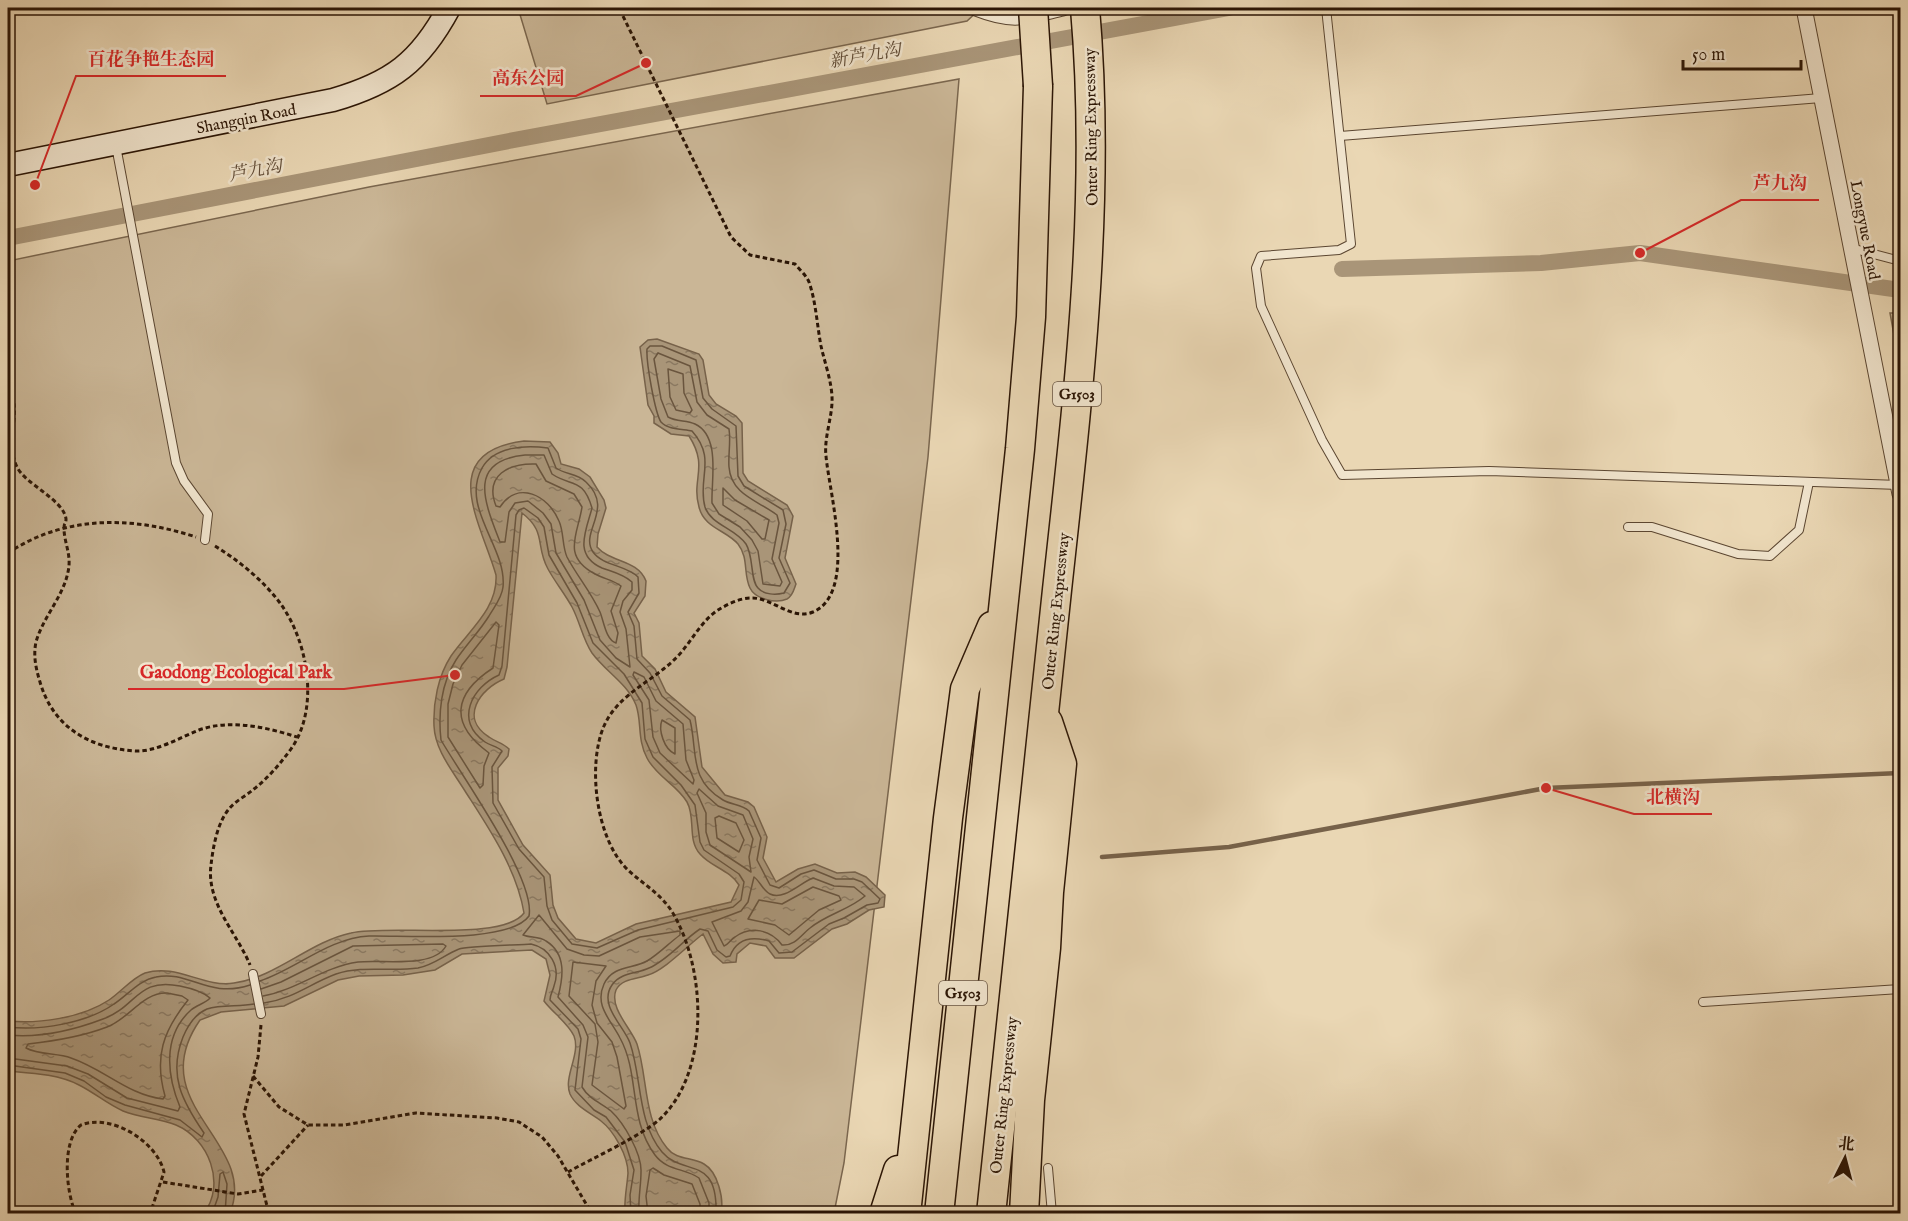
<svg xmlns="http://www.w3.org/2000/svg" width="1908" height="1221" font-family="'IM FELL English','Noto Serif SC',serif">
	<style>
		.forest { fill: url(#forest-firs); stroke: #7a664e; stroke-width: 1.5 }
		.park { fill: #cab696; stroke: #7a664e; stroke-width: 1.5 }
		.water { fill: url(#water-ripples); stroke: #77624a; stroke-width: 1.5; fill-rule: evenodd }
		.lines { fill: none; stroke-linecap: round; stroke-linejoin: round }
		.shore { stroke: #6a553e; stroke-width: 1.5 }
		.stream { stroke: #77624a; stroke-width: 4.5 }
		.canal { stroke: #a99578; stroke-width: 16 }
		.lane-casing { stroke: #5b4631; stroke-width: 10 }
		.street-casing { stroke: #5b4631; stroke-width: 17 }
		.secondary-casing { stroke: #2b1505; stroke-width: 25 }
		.highway-casing { stroke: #2b1505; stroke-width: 31 }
		.path { stroke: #2b1505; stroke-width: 3; stroke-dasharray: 4.5 3; stroke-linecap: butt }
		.lane { stroke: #f1e5ce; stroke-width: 8 }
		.street { stroke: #f1e5ce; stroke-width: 15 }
		.secondary { stroke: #f1e5ce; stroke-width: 22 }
		.highway { stroke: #ead7b4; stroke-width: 28 }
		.highway-bridge-casing { stroke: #2b1505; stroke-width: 31; stroke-linecap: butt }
		.highway-bridge { stroke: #ead7b4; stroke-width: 28 }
		.labels { text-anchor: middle; stroke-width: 5; stroke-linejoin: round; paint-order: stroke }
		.shield { fill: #f1e5ce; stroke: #665341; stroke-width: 1.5 }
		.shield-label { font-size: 15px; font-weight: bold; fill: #2b1505 }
		.street-label { font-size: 16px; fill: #2b1505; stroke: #f1e5ce }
		.water-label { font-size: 18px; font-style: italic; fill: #5d4833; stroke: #f1e5ce }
		.leader { fill: none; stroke: #d62828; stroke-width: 2 }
		.callout-dot { fill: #d62828; stroke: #f1e5ce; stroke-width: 2 }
		.callout-label { font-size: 18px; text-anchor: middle; font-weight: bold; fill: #d62828; stroke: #f1e5ce; stroke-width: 5; stroke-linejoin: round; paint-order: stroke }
	</style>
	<defs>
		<pattern id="forest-firs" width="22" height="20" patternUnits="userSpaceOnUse" patternTransform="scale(1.5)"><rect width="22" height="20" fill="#cab696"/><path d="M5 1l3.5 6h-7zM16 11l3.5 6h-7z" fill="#ae9c80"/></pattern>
		<pattern id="water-ripples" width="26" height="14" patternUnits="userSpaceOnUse" patternTransform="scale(1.5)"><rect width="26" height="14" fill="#a99578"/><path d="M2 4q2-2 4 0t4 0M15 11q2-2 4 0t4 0" fill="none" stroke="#8a7860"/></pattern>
	</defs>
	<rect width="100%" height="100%" fill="#ead7b4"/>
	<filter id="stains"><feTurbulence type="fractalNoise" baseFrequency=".00333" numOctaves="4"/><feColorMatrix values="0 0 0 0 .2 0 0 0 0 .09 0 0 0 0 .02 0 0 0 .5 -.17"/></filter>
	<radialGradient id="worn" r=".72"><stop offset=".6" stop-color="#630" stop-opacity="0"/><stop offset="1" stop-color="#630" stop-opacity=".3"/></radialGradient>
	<path class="forest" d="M1890,313H1900V368Z"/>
	<g class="park">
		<path d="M518,8H981L967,21L547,104Z"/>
		<path d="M959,79L928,457L844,1163L834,1213L8,1214V261L369,187Z"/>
	</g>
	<g class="water">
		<path d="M657,339L699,354L703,360L709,395L716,404L736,416L742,423L743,473L748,481L787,505L793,516L785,558L796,584C794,589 793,596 787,599C776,604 755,599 750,588C743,574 749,558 738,544C726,530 704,528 699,507C691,479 709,467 689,436L671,434L654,423V416L648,405L640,347L648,340Z"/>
		<path d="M524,441L550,442L558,453L561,464L579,469L590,477L604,500L606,508L598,534L597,547C611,563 637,559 646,581L645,596L634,613L639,623L642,656L655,669L666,692L695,717L702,767L725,795L748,802L754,807L767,837L763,858L776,882L798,869L815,864L837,873L855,872L866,877L885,895L884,907L869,910L847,924L832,929L794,958H775L766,946L750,943L737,954L736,962L723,963L713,954L703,934C688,945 665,970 648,975C638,979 622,978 616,990C609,1008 631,1028 637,1044C648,1078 643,1119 667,1148C676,1160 692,1157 704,1164C718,1172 724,1199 721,1213H625C624,1199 627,1187 628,1173C628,1156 614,1131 601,1121C591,1113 576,1107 570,1094C563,1077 581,1054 574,1036C568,1023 552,1012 544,1001L550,975L546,959L532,950L462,954L435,970L403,975L359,976L338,980L284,1006L221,1012L200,1020C141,1105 259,1141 230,1213H204C226,1184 209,1139 176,1125C159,1118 140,1118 123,1111C107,1104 95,1093 79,1085C58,1074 31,1073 8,1071V1021C38,1024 82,1018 109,1000C121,992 132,978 145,973C177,963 203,988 234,983C277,977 309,942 351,933C388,924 503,942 524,913C517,869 488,827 465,791C452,770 435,750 434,726C433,703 438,676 451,656C468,631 498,609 496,575C481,523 435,452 524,441ZM522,513C547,532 535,546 548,569C555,582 565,594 572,607C580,622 583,640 592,653C606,672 627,683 636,705C642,722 637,739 647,758C656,776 677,785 687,802C696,818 687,840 700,854C711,867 730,870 739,885L731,902L636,924L596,943L576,939L558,918L553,905L550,875L523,845L498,800V768L508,756L509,749C503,743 496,742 489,737C459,718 480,689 504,679L507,667Z"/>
	</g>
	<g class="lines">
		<g class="shore">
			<path d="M650,346H662L696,360L703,398L712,409L736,426L738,476L744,486L783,510L786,524L779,558L790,583L784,593C776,595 764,595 758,588C750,580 754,557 746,544C735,528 711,525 705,507C697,479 717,459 692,431C684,429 668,430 661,422C655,413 646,362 647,349Z"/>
			<path d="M658,353L690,366L697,402L707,415L729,429C731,442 728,455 729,467C731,495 759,501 777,515L779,523L772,559L782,582L780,586L763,584L758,551L752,540L740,527L719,514L712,503C711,481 721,436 695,424C686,420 677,422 668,417L661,399L654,359Z"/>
			<path d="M668,369L683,374L684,393L692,410L690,413L676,410L670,397Z"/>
			<path d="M525,455H544L552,474C571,487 583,477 592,508C586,531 573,555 602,568C613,572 623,574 632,582V590L623,601L620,612L626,629L630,667L616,658L600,640L584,600L556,553L551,524L543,513L528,501L515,503L509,512L505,542H500C485,503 466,461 525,455Z"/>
			<path d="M536,464L546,481L574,494L582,507C578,534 561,556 595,574C604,579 613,580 621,586L611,611L618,633L616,643C606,640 604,622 600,612C591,592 577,576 567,557C562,546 564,532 559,521C548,495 518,480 500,507L496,506C484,475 509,463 536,464Z"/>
			<path d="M723,488L735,500L769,520L765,539H762L747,521L723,505Z"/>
			<path d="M524,508L538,518L544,527L549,555L577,603L593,643L624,674L642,703L645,739L653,757L681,785L695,805L700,842L704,850L739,874L744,882L741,900L733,907L638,930L597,948L572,944L552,920L547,906L544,877L519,849L493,803L492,767L502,751C497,746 491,746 485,742C454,721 472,687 499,675L502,666L516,515L519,510Z"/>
			<path d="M496,622L499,625L493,668C453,694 449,724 489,753L484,766L483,785L480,788L448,737V704L453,684L462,665Z"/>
			<path d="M634,672L644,677L656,701L683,724L686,760L694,780L693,784L660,753L653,737L649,700L633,675Z"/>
			<path d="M662,720L675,728V754C664,749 658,730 662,720Z"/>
			<path d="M699,789L718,806L743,815L753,839L749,857L751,872L710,845L706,832V813L697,793Z"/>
			<path d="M719,816L736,823L744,840L739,852L717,838L715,818Z"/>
			<path d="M754,877C760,881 763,891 770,894C784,901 801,882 813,878L834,886L854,887L865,896C849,910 827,914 810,928C801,935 795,946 782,945C771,930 751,925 735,937C730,940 729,944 724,946L712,922L741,911L748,902Z"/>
			<path d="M813,887L839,896L841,900L819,910L789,935L775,925L748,919L759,900L782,904Z"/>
			<path d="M573,962L606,966L596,981L592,1005L597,1023L612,1042L617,1057L626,1106L624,1109L592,1085L598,1042L595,1024L569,996Z"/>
			<path d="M260,981C296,969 329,938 369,936C404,935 509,944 529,916C536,879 461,775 441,740C438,714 441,683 456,660C466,645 479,632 489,616C494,607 502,598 503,587C507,547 460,508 482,468C494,446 526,445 548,448L556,468C566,475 577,473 586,482C615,509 579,532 593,552C603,566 626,565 638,577L639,593L628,612L634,626L637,659L650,673L662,696L690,720C698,752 688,779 723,800C731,805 742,804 749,811L761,838L757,860L770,885L779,888L801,874L814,870L836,879H854L862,882L880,899L878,903L867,905L844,918L829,924L792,952L779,953L769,941C752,936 737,938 730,956L726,957L717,950L708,931L700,929C683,940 668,960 649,968C637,974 621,972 612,985C598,1005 624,1026 630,1043C642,1078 637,1122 662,1152C683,1177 718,1154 716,1214"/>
			<path d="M261,989L281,982L353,946L443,944L446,946C433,969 381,959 358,962C323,967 297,990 263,996"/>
			<path d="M167,993L182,996L188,1000C163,1031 154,1057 165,1096L163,1099C128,1095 104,1069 71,1058C57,1053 39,1055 26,1048L28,1044C55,1041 81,1037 107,1027C129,1019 143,992 167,993Z"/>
			<path d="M264,1003C295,998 309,984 336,974C363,965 390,972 418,968C434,965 444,955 459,949C466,946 519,945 531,944C550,948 561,967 554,986C553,991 550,994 550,1000L578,1029L581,1039L575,1090L594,1110L606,1117L625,1142L634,1170L630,1195L631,1214"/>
			<path d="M8,1027C40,1031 87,1023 114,1004C128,995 139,980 156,977C189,970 208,999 250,985"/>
			<path d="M8,1035C39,1038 74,1030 103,1019C137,1007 137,977 180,986C190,988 203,992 210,998C206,1003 197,1005 191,1010C162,1036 167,1076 180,1107L178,1111L127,1098L88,1074L67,1066L8,1058"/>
			<path d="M8,1065L65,1073L84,1081L106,1097L125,1105L180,1120L202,1137L204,1133C182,1101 168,1075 183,1037C188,1025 195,1014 207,1009C221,1004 239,1007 254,1004"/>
			<path d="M212,1214L218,1197L220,1174L223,1172L227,1184L225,1214"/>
			<path d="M639,1214C638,1199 641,1186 641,1172C642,1154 624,1123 611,1111C601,1103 589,1099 582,1087L588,1037L583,1025L558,997C563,978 567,954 546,941C539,936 530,938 523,935L539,915L567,949L584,955L599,956L640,937L680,931V935C669,943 659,954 647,961C633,969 613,965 604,984C594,1006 611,1020 620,1038C640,1074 628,1119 655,1155C667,1171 685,1168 699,1178L709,1203V1214"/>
			<path d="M648,1214L646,1196L650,1170L653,1168L664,1175L692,1184L700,1204V1214"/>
		</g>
		<path class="stream" d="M1102,857L1229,847L1546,788L1900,773"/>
		<g class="canal">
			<path d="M8,238L509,141L1229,8"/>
			<path d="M1342,269L1541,263L1640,253L1900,290"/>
		</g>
		<defs>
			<g id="lane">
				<path d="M1326,8L1351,244L1339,250L1261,256L1256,268L1261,306L1322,440L1342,475L1489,471L1899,485"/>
				<path d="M1340,136L1821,98"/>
				<path d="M116,146L176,463L184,481L208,514L205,540"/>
				<path d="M1851,248L1900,261"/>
				<path d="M1628,527H1652L1738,554L1770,556L1799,530L1809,482"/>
				<path d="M253,974L261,1014"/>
				<path d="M1703,1002L1900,989"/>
				<path d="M1048,1168L1052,1214"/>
			</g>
			<g id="street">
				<path d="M976,8C1014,23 1025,17 1063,8"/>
				<path d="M1804,8L1900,494"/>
			</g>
			<path id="secondary" d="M8,165L333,100C392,83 420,62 449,8"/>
			<g id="highway">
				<path d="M884,1214L898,1170"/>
				<path d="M906,1214L948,818L965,689L992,626"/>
				<path d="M939,1214L1020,449L1031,317L1038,86"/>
				<path d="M991,1214C1013,1006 1035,798 1057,590C1078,397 1102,202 1085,8"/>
				<path d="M1024,1214L1030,1100L1046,948L1049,892L1062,764L1048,722"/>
			</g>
		</defs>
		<use href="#lane" class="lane-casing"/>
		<use href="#street" class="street-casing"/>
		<use href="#secondary" class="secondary-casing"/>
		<use href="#highway" class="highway-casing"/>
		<g class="path">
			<path d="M8,398L14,404C16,425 7,447 17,467C25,484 64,500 66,519C66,525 64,522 64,528C64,543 72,555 68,572C63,597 43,617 36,642C33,656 36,669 40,682C53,727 89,748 135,751C156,752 179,738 199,730C230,719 266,727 297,737"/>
			<path d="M215,546C239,561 263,580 280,603C308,641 320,708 291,749C280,764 268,778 254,789C246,796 235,801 229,809C217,823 213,848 211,865C206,903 237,933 250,965"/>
			<path d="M8,553C65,515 132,516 196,537"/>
			<path d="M261,1025L258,1057L244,1114L269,1214"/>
			<path d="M253,1076L279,1107L308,1125H344L416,1113L497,1118L519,1122L542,1137L558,1156L592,1214"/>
			<path d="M568,1172C593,1158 641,1136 660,1119C710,1072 706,971 674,915C663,895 644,885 628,870C596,840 587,765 604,726C618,694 652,682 676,658C691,643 700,622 718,610C728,604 740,598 751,598C772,597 791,621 813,612C858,593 829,492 826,456C824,439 831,421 832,403C833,385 825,364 821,346C817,325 816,302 809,282C806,275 799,269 795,264L750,255L731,237L619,8"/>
			<path d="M261,1176L308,1125"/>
			<path d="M163,1182L238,1194L263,1190"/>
			<path d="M76,1214C66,1193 61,1141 81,1125C112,1113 157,1142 164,1172L150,1214"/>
		</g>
		<use href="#lane" class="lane"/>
		<use href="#street" class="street"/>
		<use href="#secondary" class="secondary"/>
		<use href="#highway" class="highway"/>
		<defs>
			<path id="highway-bridge" d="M1033,8L1038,86"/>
		</defs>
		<use href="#highway-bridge" class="highway-bridge-casing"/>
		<use href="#highway-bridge" class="highway-bridge"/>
	</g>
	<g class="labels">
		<g class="shield">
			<rect x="1053" y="382" width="48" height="24" rx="4.5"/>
			<rect x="939" y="981" width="48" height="24" rx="4.5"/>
		</g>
		<g class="shield-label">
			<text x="1077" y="399">G1503</text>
			<text x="963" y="998">G1503</text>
		</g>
		<g class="street-label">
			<text transform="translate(246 118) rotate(-11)" y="6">Shangqin Road</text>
			<text transform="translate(1090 127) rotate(-91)" y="6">Outer Ring Expressway</text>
			<text transform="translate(1866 230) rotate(79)" y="6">Longyue Road</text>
			<text transform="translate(1055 611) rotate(-84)" y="6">Outer Ring Expressway</text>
			<text transform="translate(1003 1095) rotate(-84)" y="6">Outer Ring Expressway</text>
		</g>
		<g class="water-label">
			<text transform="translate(865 55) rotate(-10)" y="6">新芦九沟</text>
			<text transform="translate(255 170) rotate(-11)" y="6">芦九沟</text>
		</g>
	</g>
	<path class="leader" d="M35 185L76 76H226M646 63L576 96H480M1640 253L1741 200H1819M455 675L344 689H128M1546 788L1634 814H1712"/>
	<g class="callout-dot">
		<circle cx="35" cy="185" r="6"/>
		<circle cx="646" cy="63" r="6"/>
		<circle cx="1640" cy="253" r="6"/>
		<circle cx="455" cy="675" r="6"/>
		<circle cx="1546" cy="788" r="6"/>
	</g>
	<g class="callout-label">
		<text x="151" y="65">百花争艳生态园</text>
		<text x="528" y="84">高东公园</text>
		<text x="1780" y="189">芦九沟</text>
		<text x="236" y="678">Gaodong Ecological Park</text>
		<text x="1673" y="803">北横沟</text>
	</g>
	<rect width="1908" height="1221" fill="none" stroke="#ead7b4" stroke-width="30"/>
	<rect x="9" y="9" width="1890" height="1203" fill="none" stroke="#2b1505" stroke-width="3"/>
	<rect x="15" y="15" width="1878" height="1191" fill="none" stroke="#2b1505" stroke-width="1.5"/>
	<g transform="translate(1845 1158) rotate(6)" stroke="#f1e5ce" stroke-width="4.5" paint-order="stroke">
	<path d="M0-4.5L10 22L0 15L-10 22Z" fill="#2b1505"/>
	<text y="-9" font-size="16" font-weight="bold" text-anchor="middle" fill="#2b1505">北</text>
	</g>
	<path d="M1683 60v9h118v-9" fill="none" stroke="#2b1505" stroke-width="3"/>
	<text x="1692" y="60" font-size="18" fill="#2b1505" stroke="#f1e5ce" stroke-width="4.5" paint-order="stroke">50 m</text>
	<rect width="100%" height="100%" filter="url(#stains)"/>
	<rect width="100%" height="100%" fill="url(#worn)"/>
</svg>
